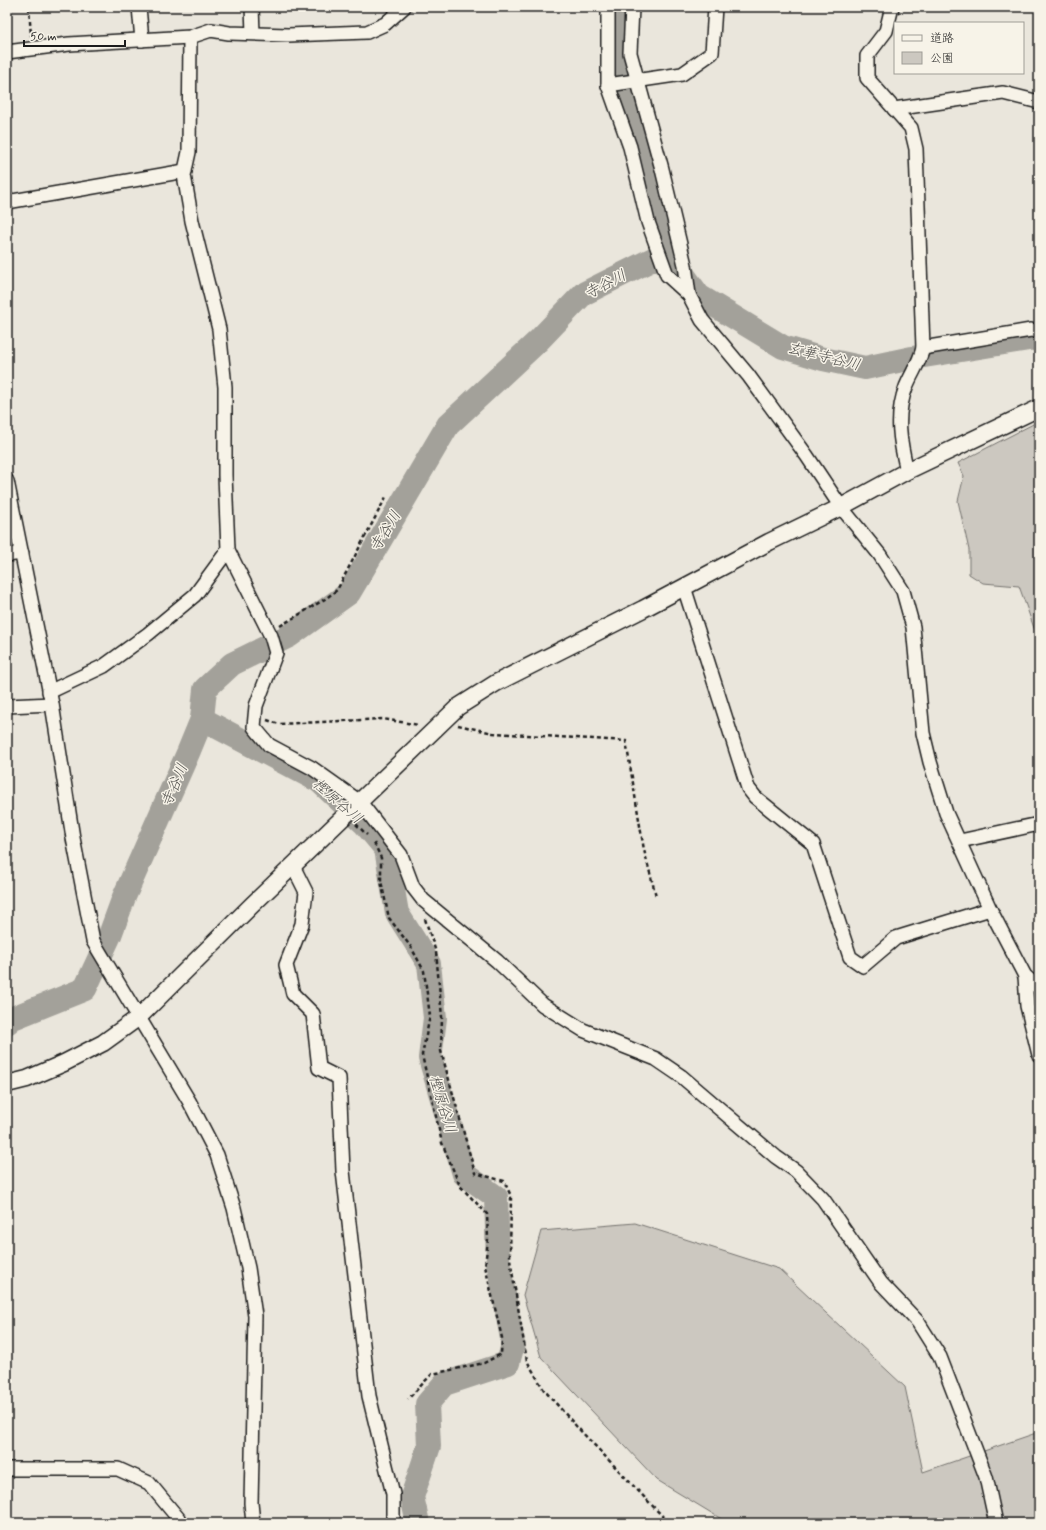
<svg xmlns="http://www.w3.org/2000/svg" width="1046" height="1530" font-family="Mynerve,'Klee One',sans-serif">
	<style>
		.green { fill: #ccc8c0; stroke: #74726e }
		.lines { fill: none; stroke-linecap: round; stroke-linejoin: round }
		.river { stroke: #a3a19a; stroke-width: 24 }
		.minor-casing { stroke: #1c1c1c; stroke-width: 16 }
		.tertiary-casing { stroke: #1c1c1c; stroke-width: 19 }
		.path { stroke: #1c1c1c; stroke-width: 2.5; stroke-dasharray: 4 3; stroke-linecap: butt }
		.minor { stroke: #f7f3e8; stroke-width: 13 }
		.tertiary { stroke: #f7f3e8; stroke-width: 16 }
		.labels { text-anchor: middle; stroke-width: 3; stroke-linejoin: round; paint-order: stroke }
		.water-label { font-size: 15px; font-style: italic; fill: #52514e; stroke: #f7f3e8 }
	</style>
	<rect width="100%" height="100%" fill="#eae6dc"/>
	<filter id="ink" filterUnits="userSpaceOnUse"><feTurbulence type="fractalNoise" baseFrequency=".025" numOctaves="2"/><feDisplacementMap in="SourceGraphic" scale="8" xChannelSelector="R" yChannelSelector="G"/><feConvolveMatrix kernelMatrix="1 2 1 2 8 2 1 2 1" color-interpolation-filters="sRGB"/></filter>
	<g filter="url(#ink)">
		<g class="green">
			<path d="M1039,421V642L1019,586L983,583L969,574V550L958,501L964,476L958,463Z"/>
			<path d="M635,1223L779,1269L905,1387L923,1472L1039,1432V1523H728L657,1480L541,1357L523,1295L541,1231Z"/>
		</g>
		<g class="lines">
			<g class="river">
				<path d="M621,7L619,64L647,154L667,252L699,296L783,347L823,359L865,368L912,358L1035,338L1039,341"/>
				<path d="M202,719L319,781L365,824L386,849L397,913L429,964L435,1018L430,1058L464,1174L496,1197L498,1262L513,1344L508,1363L444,1384L427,1404L429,1446L412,1497L418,1523"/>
				<path d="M7,1023L13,1018L85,989L110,935L124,897L188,753L202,719L205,689L232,664L289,636L349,593L448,425L538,341L583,294L667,252"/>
			</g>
			<defs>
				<g id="minor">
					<path d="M139,7L142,40"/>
					<path d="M252,7L253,33"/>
					<path d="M608,7V85L630,147L648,222L667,275L689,295L702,320L748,375L807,456L841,507L880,555L903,591L913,627L923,733L930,762L946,813L990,909L1025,976L1039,988"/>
					<path d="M632,7L630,53L662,169L685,265L689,295"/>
					<path d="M892,7L886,31L867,56V78L911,128L916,149L923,348C919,364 912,372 906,387C895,416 900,442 907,471"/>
					<path d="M190,37L189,152L184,175L192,221L219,329L225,387V475L228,550L271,636L276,653L256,706L254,727L269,745L312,768L360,802L401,855L413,887L423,900L497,961L543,1005L583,1030L656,1059L681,1076L776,1157L796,1171L823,1199L881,1283L918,1322L940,1357L986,1477L996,1523"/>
					<path d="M7,52L69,44L190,37L211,30L229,33L288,35L367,32L385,24L404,7"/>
					<path d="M608,85L682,74L712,53L715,7"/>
					<path d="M894,109L1003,93L1039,102"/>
					<path d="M7,202L185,171"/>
					<path d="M923,348L1031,330L1039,332"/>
					<path d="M7,481L52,704L73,838L93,941L189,1101L217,1155L234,1208L248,1268L255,1316L251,1503L253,1523"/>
					<path d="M7,555L22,553"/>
					<path d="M684,587L748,788L755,797L813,844L850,957L863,966L896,938L990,909"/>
					<path d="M49,692L104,666L148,634L195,595L228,550"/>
					<path d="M7,706L52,704"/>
					<path d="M960,841L1039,824"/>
					<path d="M293,866L306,892L302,924L286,965L293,994L313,1014L319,1068L339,1078L343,1171L369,1396L393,1494V1523"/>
					<path d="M1025,976L1027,1006L1039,1055"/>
					<path d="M7,1469H118L149,1483L178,1518L180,1523"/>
				</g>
				<path id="tertiary" d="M7,1084L27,1079L64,1063L103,1043L139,1017L252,905L458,707L496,683L643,609L769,542L841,507L907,471L1039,408"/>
			</defs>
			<use href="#minor" class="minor-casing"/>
			<use href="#tertiary" class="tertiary-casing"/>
			<g class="path">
				<path d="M29,7L31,36"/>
				<path d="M280,626L325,599L337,590L386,497"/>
				<path d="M267,720L279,724L383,719L419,725"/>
				<path d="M458,725L493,733L626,741L644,850L656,896"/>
				<path d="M356,824L367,835"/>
				<path d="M374,843L381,858V881L389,918L411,947L424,971L430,1016L422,1055L442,1143L460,1186L487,1214L488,1239L485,1266L502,1338L501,1354L484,1363L432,1374L408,1399"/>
				<path d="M425,919L436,952L442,1017L441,1051L475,1173L504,1181L511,1196L510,1259L527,1361L544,1390L577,1427L669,1523"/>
			</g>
			<use href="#minor" class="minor"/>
			<use href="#tertiary" class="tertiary"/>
		</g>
	</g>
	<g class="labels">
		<g class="water-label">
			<text transform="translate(605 284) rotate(-28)" y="5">寺谷川</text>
			<text transform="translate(824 356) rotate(14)" y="5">玄華寺谷川</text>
			<text transform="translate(385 531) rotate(-59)" y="5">寺谷川</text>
			<text transform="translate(174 785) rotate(-67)" y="5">寺谷川</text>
			<text transform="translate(338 801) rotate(41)" y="5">樫原谷川</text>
			<text transform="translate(443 1104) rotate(73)" y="5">樫原谷川</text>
		</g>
	</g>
	<rect width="1046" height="1530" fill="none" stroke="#f7f3e8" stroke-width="24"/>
	<rect x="12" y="12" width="1022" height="1506" fill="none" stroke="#1c1c1c" stroke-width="1.5" filter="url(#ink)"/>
	<rect x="894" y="22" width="130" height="52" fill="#f7f3e8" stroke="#9f9d96"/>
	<rect x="902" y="35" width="20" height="6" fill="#f7f3e8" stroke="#9f9d96"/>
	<text x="930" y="42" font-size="12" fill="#1c1c1c">道路</text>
	<rect x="902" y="52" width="20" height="12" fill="#ccc8c0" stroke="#9f9d96"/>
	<text x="930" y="62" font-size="12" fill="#1c1c1c">公園</text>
	<path d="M24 40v6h101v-6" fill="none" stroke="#1c1c1c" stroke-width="2"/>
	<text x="30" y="40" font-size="12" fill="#1c1c1c" stroke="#f7f3e8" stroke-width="3" paint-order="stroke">50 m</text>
</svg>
